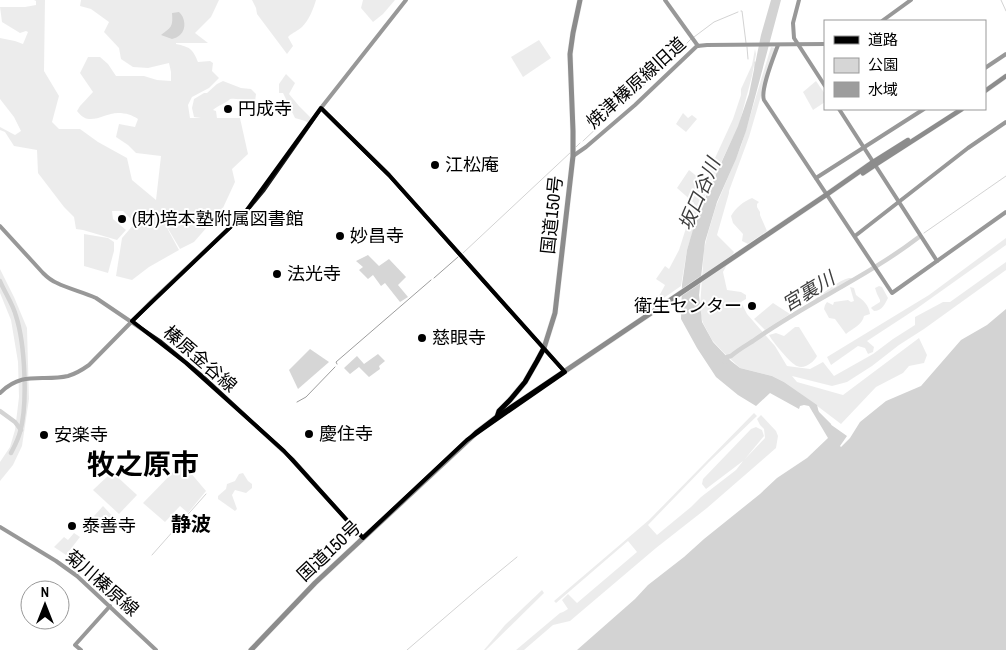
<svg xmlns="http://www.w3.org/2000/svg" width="1006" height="650" font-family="'Archivo Narrow','Noto Sans JP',sans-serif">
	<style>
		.green { fill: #d6d6d6 }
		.water { fill: #9d9d9d }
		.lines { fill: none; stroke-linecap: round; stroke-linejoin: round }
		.stream { stroke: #9d9d9d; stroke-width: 1 }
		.river { stroke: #9d9d9d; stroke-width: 4.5 }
		.primary-casing { stroke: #dbdbdb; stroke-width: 5.5 }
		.highway-casing { stroke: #dbdbdb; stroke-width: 6 }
		.secondary { stroke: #1c1c1c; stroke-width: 4 }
		.primary { stroke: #000; stroke-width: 4.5 }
		.highway { stroke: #000; stroke-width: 5 }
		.marked { fill: none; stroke: #000; stroke-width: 4; stroke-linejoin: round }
		.poi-dot { fill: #000; stroke: #fff; stroke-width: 2 }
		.labels { text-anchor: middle; stroke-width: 4; stroke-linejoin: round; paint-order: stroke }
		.street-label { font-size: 18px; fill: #000; stroke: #fff }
		.poi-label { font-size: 18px; fill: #000; stroke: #fff; text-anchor: start }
		.water-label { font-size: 19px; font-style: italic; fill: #3e3e3e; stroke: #fff }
		.quarter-label { font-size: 20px; font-weight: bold; fill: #000; stroke: #fff }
		.town-label { font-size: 28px; font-weight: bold; fill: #000; stroke: #fff }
	</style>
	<rect width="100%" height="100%" fill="#fff"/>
	<g class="green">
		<path d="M34,0H45L44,71L59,96L52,122L59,129H80L98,142L127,158L132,180L156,200L161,156L136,153L128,145L116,137L119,124L135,127L138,119C132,115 126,113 118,113C103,113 89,128 77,111L80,106L93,92L80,73L88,57H100L108,64L116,76H144L157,80L171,81V72L169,63L148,68L133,67L121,59L119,48L104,32L109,22L91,9L80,6L81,0H219L211,17L195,33L208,43H176V44C190,47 193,49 198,62L210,61L213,63L212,71L219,78L209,88L192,97L188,105L190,118H201L194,117L192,108L194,99L204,93H207L217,84L223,81L241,88L251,89L256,94L255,102C246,101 239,98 230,99C228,102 217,106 213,110L216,111L217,118H240L248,154L232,169L235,182L222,210L194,242L180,249L167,227L168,226H166L179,250L149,267L132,280L116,276L122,238L135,223L123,211H112L113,219L126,230L117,240L83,230L76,229L74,217L64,207L38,173L37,150L14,146L5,132L0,130V127L15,135L21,131L14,117L0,99V38L15,41L23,44L28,32L26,31L20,33L2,22L0,7H25L36,5V1Z"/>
		<path d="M252,0H316C313,10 309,20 302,27C298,31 293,32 288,37L293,46L287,54L257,14L256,8Z"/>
		<path d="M363,0H395L383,14L373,22L361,8Z"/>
		<path d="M539,40L551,58L523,77L511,57Z"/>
		<path d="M771,47L775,48L749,137L729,191V193L717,235L734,252L723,272L727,290L741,292L746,295V299L741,302L747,314L775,346L787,366L810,369L823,362L834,376L873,354L893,339L915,325V317L943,302H950L1006,262V270L924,329L899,345L872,366L847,382L832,386L792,376L797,382L843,395L919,338L927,355L924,363L909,366L903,373L876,387L841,424L812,402L784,382L772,376L740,368L723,352L712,340L703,323L701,316L700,307L704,249L708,233L716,206L741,146Z"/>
		<path d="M755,49L756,54L752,76L739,125L703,200L687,250L681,286L658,302V298L665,285L656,279L665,266L669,269L679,250L694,203L677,188L689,170L704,182L733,119L741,95V89L752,65Z"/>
		<path d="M286,74L295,83L289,94L299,106L311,118L308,123L305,121L295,118L283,93H279V84Z"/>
		<path d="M816,81L825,94V102L813,110L803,92Z"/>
		<path d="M683,113L688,118L692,115L697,119L686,132L676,124Z"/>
		<path d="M752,198L759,202L757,204V207L760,212V215L767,231L748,244L742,241L743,234L733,223L731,216C736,207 743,202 752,198Z"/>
		<path d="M84,234L108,238L114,242V251L108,273L84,266Z"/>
		<path d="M1006,238V245L916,309L867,341L874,347L873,352L868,354L865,348L858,346L831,365L827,357L929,295Z"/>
		<path d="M368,255L379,266L389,259L406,277L398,285L408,297L400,302L385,283L381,286L373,275L368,279L359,270L363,267L356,261Z"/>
		<path d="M0,269L14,297L27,328L29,399L22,446L13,465L0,481V462L10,447L15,430L19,397L18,362L11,320L0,293Z"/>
		<path d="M849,278H852C848,289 838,290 829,294C825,296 822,299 819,301L815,299C824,293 839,280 849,278Z"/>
		<path d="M879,286L882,287L888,298C885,304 882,311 874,311L871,308L872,307L880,302V300L877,294L875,288Z"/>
		<path d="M850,287L854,288L856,295C863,300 869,305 870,314L864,316C863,324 852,329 846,334L835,319L829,318L824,309L825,305L827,302L833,305L834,302L848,300L851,302L854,301Z"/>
		<path d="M773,303L790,314L765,330L754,319Z"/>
		<path d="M795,327H799L817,356C814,362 804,370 797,366C791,364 772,341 769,335L776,333L784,336Z"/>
		<path d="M310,349L329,362L298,389L289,370Z"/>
		<path d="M378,354L385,361L379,366L380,369L369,377L359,367L350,374L344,368L357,356L364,364Z"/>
		<path d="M754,413L757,416L709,462L648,525L657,535L691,507L701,497L736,470L743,461L706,489L702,484L703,479L751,429L756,427L762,430L764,436L745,459L765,438L764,429L760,425L757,419L761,415L776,431L778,436L776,448L707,508L656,548L570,621L553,625L524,650H516L560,613L563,612L568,609L562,600L568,594L577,603L637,552L628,541L556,603L554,601L649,520L752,415Z"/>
		<path d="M184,465L206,491L188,513L180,506L165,522L143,503L179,466Z"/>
		<path d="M112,472L137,495L119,514L93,490Z"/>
		<path d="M243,473L248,481L252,484V488L246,493L235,490L232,495L237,509L235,511L218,499V496L226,489L227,484L235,481L239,474Z"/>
		<path d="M103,506L118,522L109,531L94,516Z"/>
		<path d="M74,533L80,537L66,555L54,547L64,537L68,540Z"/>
		<path d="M542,590L544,593L486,650H484L505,625Z"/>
	</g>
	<g class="water">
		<path d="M771,0H781L746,131L736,159L717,202L705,242L699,295L702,322L713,342L731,361L740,368L772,376L784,382L817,405L820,417L847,436L840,446L841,447L850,438L860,422L886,401L921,386L961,340L987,325L1006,309V650H577L635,599L648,585L684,557L704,539L760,494L777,478L807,458L828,438L809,406L804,405L800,406L799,409L770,393L756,406L738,395L716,377L697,348L681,319L682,285L687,250L697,216L738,126L749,94L761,35Z"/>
		<path d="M179,12C185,17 187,29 180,35C178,37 175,38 172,39L161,35C172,27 173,26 172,13Z"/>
	</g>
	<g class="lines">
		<g class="stream">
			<path d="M1001,0L1006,11"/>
			<path d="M741,11H742L746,43"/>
			<path d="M694,37L714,22L738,12"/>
			<path d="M747,47L748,59"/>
			<path d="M755,62V68"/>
			<path d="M583,141L602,123L619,106L654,77L691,39"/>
			<path d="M576,147L580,143"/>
			<path d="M924,233L1006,176"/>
			<path d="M463,253L571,152"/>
			<path d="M434,278L458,257"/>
			<path d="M337,364L336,362L431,280"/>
			<path d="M297,402L306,397L335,367"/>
			<path d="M152,555L206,494"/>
			<path d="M407,650L478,589L517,557"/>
		</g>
		<g class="river">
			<path d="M0,281C5,293 13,304 16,316C25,344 28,404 20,432C18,440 14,447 11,453"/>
			<path d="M725,362L727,357L731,356C738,350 745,346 753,341C806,303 867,277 919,237"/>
			<path d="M0,411L15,422L21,430"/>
			<path d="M815,411L829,425"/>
		</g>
		<defs>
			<g id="primary">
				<path d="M985,91L1006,76"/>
				<path d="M873,162L908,140"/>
				<path d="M875,165L962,109"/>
			</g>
			<g id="highway">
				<path d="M863,173L875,165"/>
				<path d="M497,417L499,411L510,400L525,382L537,361L544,348L555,313L573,156V131L570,54L573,33L580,0"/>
				<path d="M251,650L315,583L476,433L497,417L826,195L873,162"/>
			</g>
		</defs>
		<use href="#primary" class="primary-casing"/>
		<use href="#highway" class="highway-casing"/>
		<g class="secondary">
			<path d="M665,0L698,46"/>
			<path d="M799,0L793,23L794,38L825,86"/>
			<path d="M882,21L911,0"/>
			<path d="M778,45C774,56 760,90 764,100L892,293L1006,212"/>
			<path d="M985,68L1006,54"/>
			<path d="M321,108L389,175L565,372"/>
			<path d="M839,109L937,261"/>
			<path d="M573,156L586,147L635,105L697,46L707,45L825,44"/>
			<path d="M816,178L924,109"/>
			<path d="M0,226L43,273C47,277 52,281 57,283C69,289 83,292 96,298L161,342L201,375L293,460L363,538"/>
			<path d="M855,236L968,148L1006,122"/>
			<path d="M0,393C23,370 42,382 68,376C75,374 82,370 89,365L152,301L244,214L263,191L321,108L406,0"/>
			<path d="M0,527L56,561L77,576L156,650"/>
			<path d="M81,650L75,645L110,606"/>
		</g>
		<use href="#primary" class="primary"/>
		<use href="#highway" class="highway"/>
	</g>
	<path d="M0 0H1006V650H0ZM321,108L389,175L565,372L467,440L363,538L284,451L186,363L132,321L244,214Z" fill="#fff" fill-opacity=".55" fill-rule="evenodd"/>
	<path class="marked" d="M321,108L389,175L565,372L467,440L363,538L284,451L186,363L132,321L244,214Z"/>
	<g class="poi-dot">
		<circle cx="228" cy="109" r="5"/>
		<circle cx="435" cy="165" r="5"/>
		<circle cx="122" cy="219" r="5"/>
		<circle cx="340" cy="236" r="5"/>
		<circle cx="277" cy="274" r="5"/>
		<circle cx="752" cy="306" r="5"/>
		<circle cx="422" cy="338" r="5"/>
		<circle cx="309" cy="434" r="5"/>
		<circle cx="44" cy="435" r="5"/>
		<circle cx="72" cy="526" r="5"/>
	</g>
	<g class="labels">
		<g class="street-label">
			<text transform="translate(636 83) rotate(-42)" y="6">焼津榛原線旧道</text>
			<text transform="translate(552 215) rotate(-84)" y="6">国道150号</text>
			<text transform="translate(200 359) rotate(41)" y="6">榛原金谷線</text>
			<text transform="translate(329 551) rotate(-43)" y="6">国道150号</text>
			<text transform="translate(102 583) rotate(41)" y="6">菊川榛原線</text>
		</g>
		<g class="poi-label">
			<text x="238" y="115">円成寺</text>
			<text x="445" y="171">江松庵</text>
			<text x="132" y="225">(財)培本塾附属図書館</text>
			<text x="350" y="242">妙昌寺</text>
			<text x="287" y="280">法光寺</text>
			<text x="742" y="312" text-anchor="end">衛生センター</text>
			<text x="432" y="344">慈眼寺</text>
			<text x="319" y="440">慶住寺</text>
			<text x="54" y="441">安楽寺</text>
			<text x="82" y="532">泰善寺</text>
		</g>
		<g class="water-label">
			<text transform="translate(699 194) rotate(-67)" y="7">坂口谷川</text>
			<text transform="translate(808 291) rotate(-31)" y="7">宮裏川</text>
		</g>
		<g class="quarter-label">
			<text x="191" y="531">静波</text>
		</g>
		<g class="town-label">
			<text x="143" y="474">牧之原市</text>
		</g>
	</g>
	<rect x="824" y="20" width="162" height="90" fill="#ffffff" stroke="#999999"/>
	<rect x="834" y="36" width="25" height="8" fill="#000000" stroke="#999999"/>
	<text x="868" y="45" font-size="15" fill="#000000">道路</text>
	<rect x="834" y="58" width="25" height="15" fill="#d6d6d6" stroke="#999999"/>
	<text x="868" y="70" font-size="15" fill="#000000">公園</text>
	<rect x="834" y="82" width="25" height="15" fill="#9d9d9d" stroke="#999999"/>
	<text x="868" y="95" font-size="15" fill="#000000">水域</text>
	<g transform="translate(45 605)"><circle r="24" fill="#ffffff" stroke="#999999"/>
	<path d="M0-4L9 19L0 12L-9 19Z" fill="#000000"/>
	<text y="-8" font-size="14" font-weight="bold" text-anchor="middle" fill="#000000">N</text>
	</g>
</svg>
